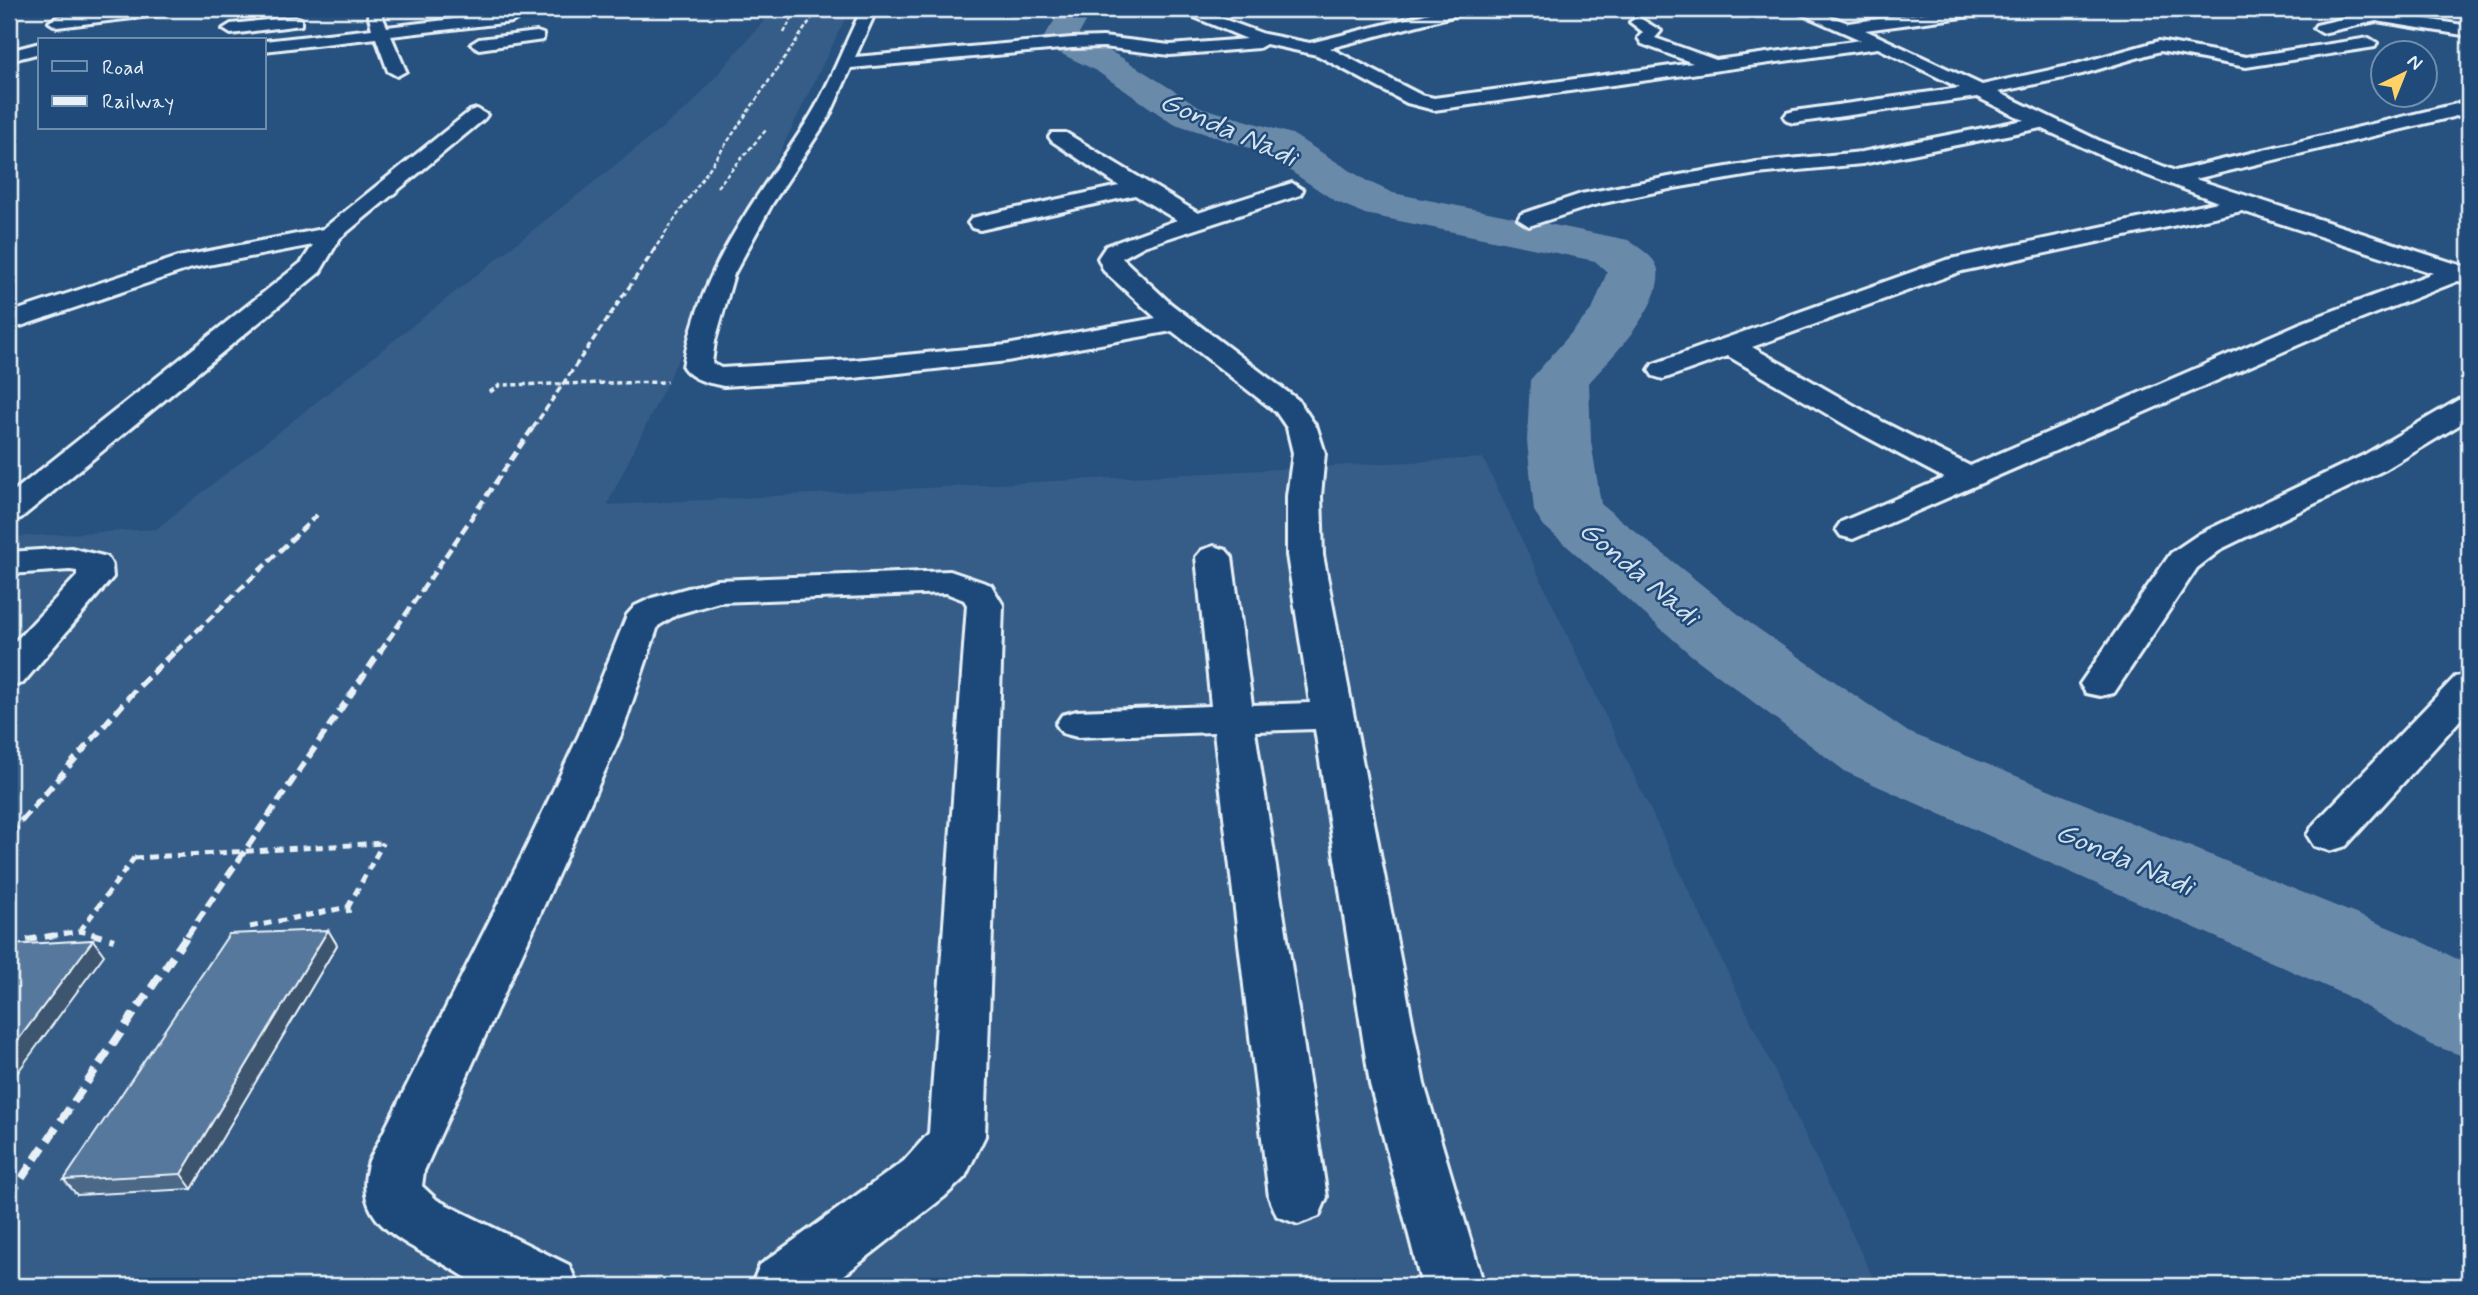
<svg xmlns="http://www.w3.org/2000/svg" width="2478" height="1295" font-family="Mynerve,sans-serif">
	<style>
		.built { fill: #355d88 }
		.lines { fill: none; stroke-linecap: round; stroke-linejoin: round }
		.river { fill: #6b8aaa; fill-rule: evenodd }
		.minor-casing { stroke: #e8f1f8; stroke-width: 6 }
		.path-far2 { stroke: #e8f1f8; stroke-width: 3.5; stroke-dasharray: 5 3.5; stroke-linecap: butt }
		.path-far1 { stroke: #e8f1f8; stroke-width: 5; stroke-dasharray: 8 6; stroke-linecap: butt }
		.path { stroke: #e8f1f8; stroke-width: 6; stroke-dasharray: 10 8; stroke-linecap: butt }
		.minor { fill: #1f4a7a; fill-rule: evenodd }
		.rail-far4 { stroke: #e8f1f8; stroke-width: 2.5; stroke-dasharray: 4.5 2.5; stroke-linecap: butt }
		.rail-far3 { stroke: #e8f1f8; stroke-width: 3.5; stroke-dasharray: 7 3.5; stroke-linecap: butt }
		.rail-far2 { stroke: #e8f1f8; stroke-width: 4.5; stroke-dasharray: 10 4.5; stroke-linecap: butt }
		.rail-far1 { stroke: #e8f1f8; stroke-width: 6; stroke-dasharray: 12 6; stroke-linecap: butt }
		.rail { stroke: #e8f1f8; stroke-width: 8; stroke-dasharray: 15 8; stroke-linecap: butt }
		.path-bridge { stroke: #e8f1f8; stroke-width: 5; stroke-dasharray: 8 6; stroke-linecap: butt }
		.wall { fill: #4b6787; stroke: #e8f1f8; stroke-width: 2 }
		.shaded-wall { fill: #3d546e; stroke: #e8f1f8; stroke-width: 2 }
		.building { fill: #57789d; stroke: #e8f1f8; stroke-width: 2 }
		.labels { text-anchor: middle; stroke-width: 5; stroke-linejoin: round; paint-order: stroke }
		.water-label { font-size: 30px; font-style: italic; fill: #d5e2ec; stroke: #1f4a7a }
	</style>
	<rect width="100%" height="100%" fill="#27517f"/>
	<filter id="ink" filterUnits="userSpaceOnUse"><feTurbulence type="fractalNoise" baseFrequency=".0143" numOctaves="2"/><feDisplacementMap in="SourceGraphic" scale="14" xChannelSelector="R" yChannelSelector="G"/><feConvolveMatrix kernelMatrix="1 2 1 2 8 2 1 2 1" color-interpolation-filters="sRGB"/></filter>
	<g filter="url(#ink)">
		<path class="built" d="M774,9H850L607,505L1483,458L1877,1286H9V537L156,529L691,105Z"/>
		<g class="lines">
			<path class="river" d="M1050,9H1084L1089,16L1078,36L1119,56L1200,107L1292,134L1367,181L1393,193L1628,240C1638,247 1656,257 1658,270C1663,306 1611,358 1589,383L1591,441L1601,504L1747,621L1908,732L2417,939L2469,965V1058L2432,1045L2345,995L1846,772L1691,655L1544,526L1534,511L1527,441L1530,380L1593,308L1607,272L1595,261L1365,214L1335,201L1262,152L1172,123L1095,70L1047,47L1042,40L1056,18Z"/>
			<defs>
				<g id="minor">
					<path d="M130,9H175L167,14L57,27L49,22L57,17Z"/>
					<path d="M367,9H379L387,27L512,12L520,17L512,22L391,36L406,71L397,76L388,71L376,38L264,51V41L372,29Z"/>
					<path d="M862,9H877L855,57L1072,38L1103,37L1170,45L1247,39L1175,9H1196L1264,34L1310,43L1446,9H1470L1468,12L1330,48L1421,95L1434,98L1693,63L1642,44L1638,38L1643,32L1630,22L1638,17L1661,31L1655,38L1716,60L1861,40L1790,9H1810L1848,23L1954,9H1993L1986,14L1865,30L1982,85L2073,65L2159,41L2246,57L2369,38L2377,43L2375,47L2246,67L2160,51L2082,74L1998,92L2102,142L2175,171L2469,101V113L2195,179L2466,267L2469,268V283L2458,281L2321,335L1853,539L1841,536L1836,529L1841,522L1944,478L1861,434L1728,356L1663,379L1653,376L1649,370L1653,364L1946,260L2218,202L2133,170L2041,128L1862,164L1757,174L1674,188L1594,205L1529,226L1518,219L1521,214L1581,194L1674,176L1757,162L1862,152L2024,120L1977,97L1794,123L1787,121L1784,117L1787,113L1794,111L1960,88L1878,48L1434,110L1407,103L1317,55L1266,44L1259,48L1170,55L1103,47L1072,48L851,68L829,117L772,204L734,274L715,341L712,363L721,368L854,360L1007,345L1156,318L1104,271L1098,258L1106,246L1177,220L1135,195L980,230L972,228L968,223L972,218L980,216L1119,186L1052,141L1049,137L1052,133H1066L1198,213L1292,183L1303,190L1300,195L1144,246L1122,258L1171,304L1298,400L1317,428L1325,453L1321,496L1323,555L1424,1084L1484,1286H1422L1370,1084L1315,729L1255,731L1327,1197L1319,1216L1298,1224L1277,1216L1269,1197L1214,732L1077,737L1062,733L1056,724L1062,715L1077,711L1211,706L1196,557L1202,550L1214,546L1226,550L1232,557L1252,705L1310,703L1287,555V496L1293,453L1287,428L1276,412L1172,331L1007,361L854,378L724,386C709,383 692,380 683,367C701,264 754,204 808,120C830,85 843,46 862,9ZM2242,211L2433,273L2301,323L1970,466L1883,422L1752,347L1962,271Z"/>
					<path d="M2376,11L2469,26V36L2376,21L2322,33L2314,28L2316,25Z"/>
					<path d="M295,17L301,19V25L231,34L223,29L231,24Z"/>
					<path d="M537,32L543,34V40L479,49L471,44L479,39Z"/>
					<path d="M40,43V53L9,61V51Z"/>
					<path d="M477,109L487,115L484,119L340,238L320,272L21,518L9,521V495L302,262L313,245L192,268L9,330V313L178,257L323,229L470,111Z"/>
					<path d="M2469,397V419L2386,469L2223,548L2197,568L2114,693L2100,696L2086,693L2080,684L2171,553L2199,534L2364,455L2458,400Z"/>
					<path d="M71,548L107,557L112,565L113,577L23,683L9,686V648L77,576V571L70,570L9,574V552Z"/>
					<path d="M950,571L991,585L1003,605L985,1136L965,1177L944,1197L830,1286H751L760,1265L904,1161L929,1133L967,605L964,600L946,593L719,602L678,614L658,626L621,735L424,1171L422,1186L437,1200L569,1265L578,1286C555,1286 505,1291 485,1286C471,1282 455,1270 442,1263C399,1240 351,1220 369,1161L527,846L579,735L627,615L635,606L652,598L717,580Z"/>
					<path d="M2469,674V710L2346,846L2330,851L2314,846L2307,835L2314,824L2455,677Z"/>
				</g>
			</defs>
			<use href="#minor" class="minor-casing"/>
			<path class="path-far2" d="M490,392L500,385L667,382"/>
			<g class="path-far1">
				<path d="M348,907L383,843"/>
				<path d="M250,927L348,907L349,918"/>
				<path d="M80,931L134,858"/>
				<path d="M50,936L80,931L99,936"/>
			</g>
			<g class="path">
				<path d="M92,934L114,940"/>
				<path d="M27,940L61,934"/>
			</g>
			<use href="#minor" class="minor"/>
			<g class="rail-far4">
				<path d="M784,33L796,9"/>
				<path d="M717,187L766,130"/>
				<path d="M653,251L818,9"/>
			</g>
			<path class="rail-far3" d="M533,428L655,249"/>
			<g class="rail-far2">
				<path d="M175,652L317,515"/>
				<path d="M380,652L534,426"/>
			</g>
			<g class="rail-far1">
				<path d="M9,835L136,689L176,650"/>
				<path d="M187,936L381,650"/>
			</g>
			<path class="rail" d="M9,1197L188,934"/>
			<path class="path-bridge" d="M134,858L383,843"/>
		</g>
		<path class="wall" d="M328,930L337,945L192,1189L77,1195L64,1180Z"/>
		<g class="shaded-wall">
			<path d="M328,930L337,945L192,1189L181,1174Z"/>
			<path d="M93,940L104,955L9,1084V1052Z"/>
		</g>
		<g class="building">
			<path d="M328,930L181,1174L64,1180L229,934Z"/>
			<path d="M93,940L9,1052V945Z"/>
		</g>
	</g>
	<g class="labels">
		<g class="water-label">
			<text transform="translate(1229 128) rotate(24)" y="10">Gonda Nadi</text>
			<text transform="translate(1640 572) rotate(40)" y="10">Gonda Nadi</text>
			<text transform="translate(2125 858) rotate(23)" y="10">Gonda Nadi</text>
		</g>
	</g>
	<rect width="2478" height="1295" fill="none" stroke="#1f4a7a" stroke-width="35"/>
	<rect x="18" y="18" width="2443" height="1260" fill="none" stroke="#e8f1f8" stroke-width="2.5" filter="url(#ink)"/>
	<rect x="38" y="38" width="228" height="91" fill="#1f4a7a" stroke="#6f8dac" stroke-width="2"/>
	<rect x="52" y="61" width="35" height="10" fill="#1f4a7a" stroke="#6f8dac" stroke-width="2"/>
	<text x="102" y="74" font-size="21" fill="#e8f1f8">Road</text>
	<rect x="52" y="96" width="35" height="10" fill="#e8f1f8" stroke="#6f8dac" stroke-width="2"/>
	<text x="102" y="108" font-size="21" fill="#e8f1f8">Railway</text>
	<g transform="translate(2404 74) rotate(43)"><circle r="33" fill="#1f4a7a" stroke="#6f8dac" stroke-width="2"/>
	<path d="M0-5L12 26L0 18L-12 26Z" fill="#ffd166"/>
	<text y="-10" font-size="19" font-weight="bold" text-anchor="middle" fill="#e8f1f8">N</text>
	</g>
</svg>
